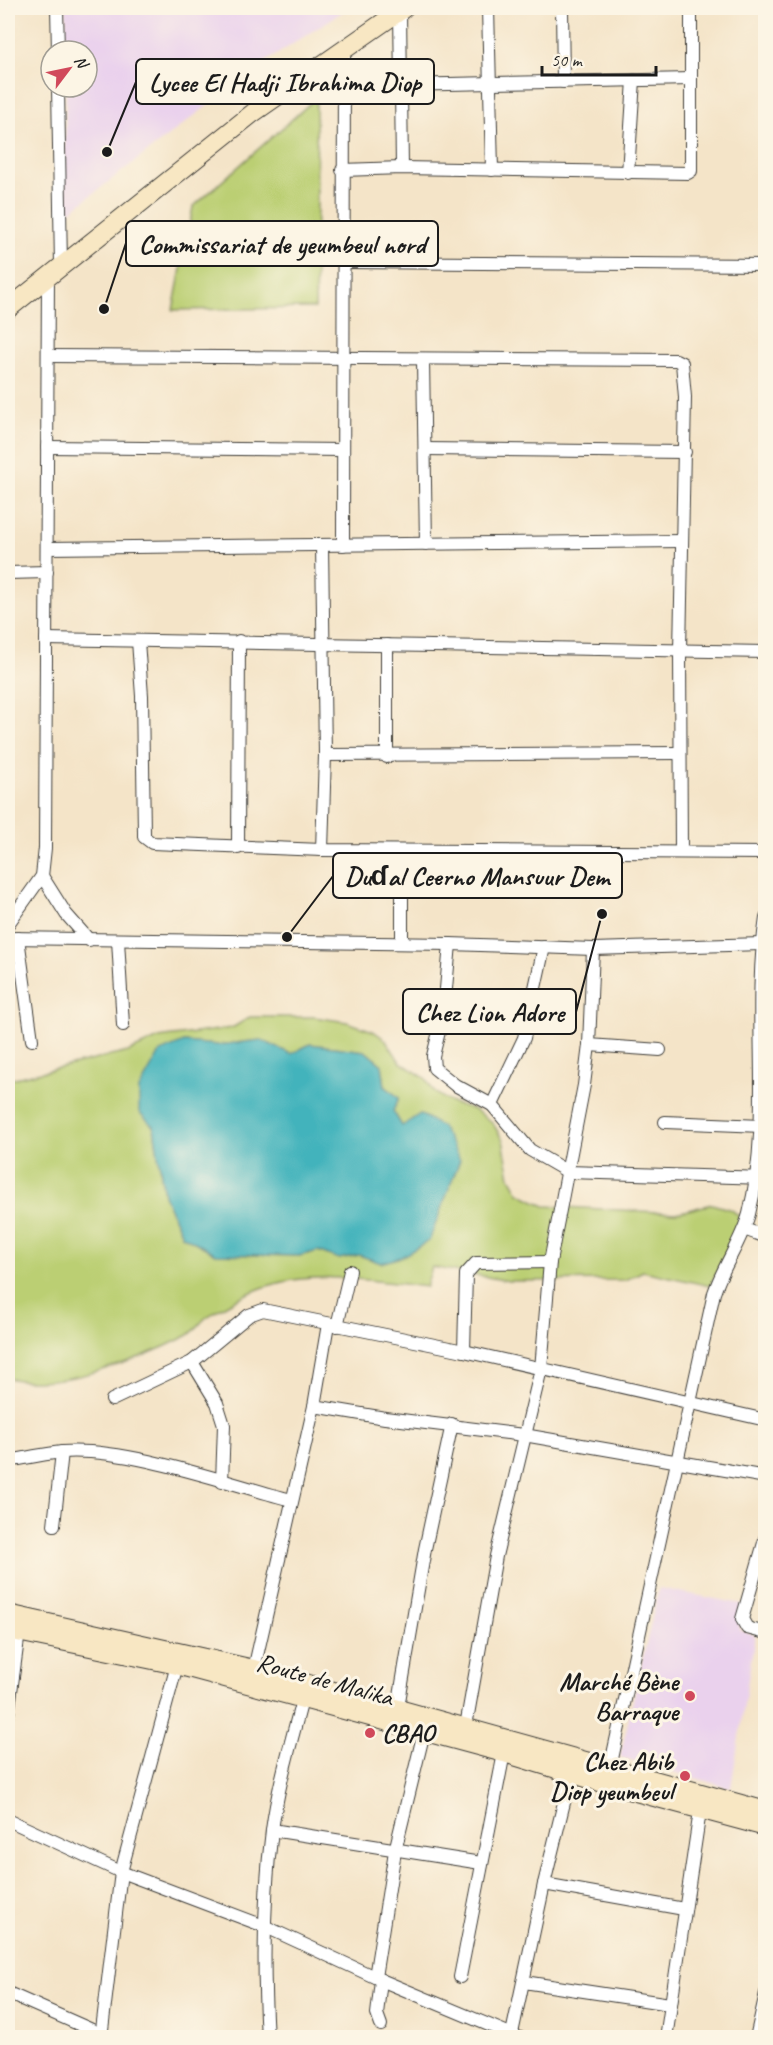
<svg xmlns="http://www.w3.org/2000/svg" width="773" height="2045" font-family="Caveat,sans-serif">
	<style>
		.built { fill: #ead1ed }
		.green { fill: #bbcf73; stroke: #6c7648; stroke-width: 1.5; fill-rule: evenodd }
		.water { fill: #43b3bc; stroke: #30686c; stroke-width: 1.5 }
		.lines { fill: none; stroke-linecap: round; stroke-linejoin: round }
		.street-casing { stroke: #3c3a36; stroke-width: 14 }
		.secondary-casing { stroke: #3c3a36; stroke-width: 20 }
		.street { stroke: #fff; stroke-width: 12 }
		.secondary { stroke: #f8e7c3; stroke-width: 18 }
		.poi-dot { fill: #d1495b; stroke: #fcf5e5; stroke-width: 2 }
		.labels { text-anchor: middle; stroke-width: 6; stroke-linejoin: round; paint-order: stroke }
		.street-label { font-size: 26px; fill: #1c1c1c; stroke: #fcf5e5 }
		.poi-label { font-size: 26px; font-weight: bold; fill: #1c1c1c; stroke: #fcf5e5; text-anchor: end }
		.leader { fill: none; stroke: #1c1c1c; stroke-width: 2 }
		.callout-dot { fill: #1c1c1c; stroke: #fcf5e5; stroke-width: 2 }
		.callout { fill: #fcf5e5; stroke: #1c1c1c; stroke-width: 2 }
		.callout-label { font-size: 27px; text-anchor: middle; font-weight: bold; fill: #1c1c1c }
	</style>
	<rect width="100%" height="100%" fill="#fcf5e5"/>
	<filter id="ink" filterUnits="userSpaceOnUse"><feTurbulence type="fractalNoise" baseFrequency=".0167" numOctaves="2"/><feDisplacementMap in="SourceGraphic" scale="12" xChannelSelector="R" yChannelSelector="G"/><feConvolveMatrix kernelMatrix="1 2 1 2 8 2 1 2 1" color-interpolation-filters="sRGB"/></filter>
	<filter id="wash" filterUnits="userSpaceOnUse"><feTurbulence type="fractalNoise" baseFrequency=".008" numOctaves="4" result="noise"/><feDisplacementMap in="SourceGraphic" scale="24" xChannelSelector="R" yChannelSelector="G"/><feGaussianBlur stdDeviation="1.35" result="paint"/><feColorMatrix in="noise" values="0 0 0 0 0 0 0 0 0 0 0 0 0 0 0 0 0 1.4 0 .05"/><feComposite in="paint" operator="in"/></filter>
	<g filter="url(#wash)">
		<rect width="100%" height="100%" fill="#f4e4c8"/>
		<g class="built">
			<path d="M66,8H348L259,66L64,216L66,87H87V51H66Z"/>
			<path d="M659,1588L741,1604L739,1630L755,1635L731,1788L620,1757Z"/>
		</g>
		<g class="green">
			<path d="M316,98L317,205L315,308L173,310L193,207Z"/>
			<path d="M250,1017H314L347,1022L373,1031L386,1040L400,1062L425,1078L434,1092L450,1102L475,1110L492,1122L503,1140L510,1177L519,1193L545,1206L676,1213L712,1204L732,1210L743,1220L710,1286L643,1271L625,1280L509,1281L432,1267L426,1287C371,1280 312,1269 259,1289C240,1296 223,1306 207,1317C199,1323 195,1332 187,1336C139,1360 60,1391 8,1378V1087L11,1079L128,1052L159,1038L232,1028ZM261,1040L291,1054L310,1044L365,1051L382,1065L385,1086L399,1098L393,1111L402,1126L381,1263L359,1255L339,1259L318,1251L299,1256L216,1254L182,1235L164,1195L154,1127L184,1042L218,1045Z"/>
		</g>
		<path class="water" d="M261,1040L291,1054L310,1044L365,1051L382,1065L385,1086L399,1098L393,1111L402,1126L420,1114L442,1127L460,1160L429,1241L401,1257L381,1263L359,1255L339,1259L318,1251L299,1256L216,1254L182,1235L164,1195L154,1127L139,1112V1089L160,1052L184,1042L218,1045Z"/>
	</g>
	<g filter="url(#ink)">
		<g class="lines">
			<defs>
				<g id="street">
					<path d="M57,8L58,51"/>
					<path d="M488,8L492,170"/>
					<path d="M562,8L563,82"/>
					<path d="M400,10L402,168"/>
					<path d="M402,85L691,79"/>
					<path d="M58,87L61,266"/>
					<path d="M342,170L402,168L688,173L691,171V8"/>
					<path d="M628,173L634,80"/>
					<path d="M344,262L766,265"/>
					<path d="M48,356L676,360L682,363L685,397L680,651L681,852"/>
					<path d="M423,360L426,544"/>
					<path d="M47,447L343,450"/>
					<path d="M425,449L685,452"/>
					<path d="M343,545L344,48"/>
					<path d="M47,548L682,541"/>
					<path d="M8,573L47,572"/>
					<path d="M46,639L766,652"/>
					<path d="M138,641L142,696L144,833V837L152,843L322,850L766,853"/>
					<path d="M325,755L680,753"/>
					<path d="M387,757V645"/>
					<path d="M238,848L239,641"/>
					<path d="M322,850L325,755L322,545"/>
					<path d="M42,876L66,914L89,940"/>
					<path d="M8,924L42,876L45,848L48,276"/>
					<path d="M8,938L450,944L593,949L762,944"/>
					<path d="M18,938L32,1040"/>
					<path d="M118,940L123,1025"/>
					<path d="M402,943V851"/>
					<path d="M450,944L444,1011L433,1056L434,1068L455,1085L492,1105L530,1150L568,1172L766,1178"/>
					<path d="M589,1045L660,1050"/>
					<path d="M492,1105L524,1038L544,947"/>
					<path d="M665,1122L762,1126"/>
					<path d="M744,1229L766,1237"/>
					<path d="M337,1326L350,1271"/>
					<path d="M464,1351L466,1274L476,1263L550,1262"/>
					<path d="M192,1362L217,1403L224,1425L222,1482"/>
					<path d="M112,1400L192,1362L249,1315L263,1310L464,1351L766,1420"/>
					<path d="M314,1406L385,1418L524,1435L766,1477"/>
					<path d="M8,1461C25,1458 44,1454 62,1452C127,1447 226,1483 291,1500"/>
					<path d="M54,1525L62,1452"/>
					<path d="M766,1536L742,1619L747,1628L766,1633"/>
					<path d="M254,1669L314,1406L328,1324"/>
					<path d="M398,1707L425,1549L452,1424"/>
					<path d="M8,1714L19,1632"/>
					<path d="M466,1726L496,1556L541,1369L550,1262L584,1085L589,1045L593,949"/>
					<path d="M610,1768L714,1293C723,1266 741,1242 749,1214C773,1117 751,1016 766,918"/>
					<path d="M8,1820L121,1872L264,1926L381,1980L520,2038"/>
					<path d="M272,1830L481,1863"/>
					<path d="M544,1884L684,1909"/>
					<path d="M375,1977L395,1851L424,1732"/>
					<path d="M460,1977L504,1753"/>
					<path d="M381,1980L377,2014L381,2025"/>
					<path d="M524,1982L670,2004"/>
					<path d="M8,1993L110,2038"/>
					<path d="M101,2038L121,1872L177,1665"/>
					<path d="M267,2038C263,1968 263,1899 272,1830C278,1786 291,1743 302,1700"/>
					<path d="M511,2038L544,1884L571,1774"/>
					<path d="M666,2038L700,1811"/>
					<path d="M756,2038L766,1993"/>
				</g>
				<g id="secondary">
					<path d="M8,309L253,113L404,8"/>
					<path d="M8,1614L254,1669L766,1811"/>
					<path d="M8,1630L177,1665L504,1753L606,1784L766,1827"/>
				</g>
			</defs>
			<use href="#street" class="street-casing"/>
			<use href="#secondary" class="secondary-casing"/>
			<use href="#street" class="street"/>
			<use href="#secondary" class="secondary"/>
		</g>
	</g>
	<g class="poi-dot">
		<circle cx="690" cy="1696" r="6"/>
		<circle cx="370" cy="1733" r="6"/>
		<circle cx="685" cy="1776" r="6"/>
	</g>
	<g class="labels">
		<g class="street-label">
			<text transform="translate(325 1679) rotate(15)" y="9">Route de Malika</text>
		</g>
		<g class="poi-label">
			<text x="678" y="1690">Marché Bène<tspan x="678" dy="30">Barraque</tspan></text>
			<text x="382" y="1742" text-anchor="start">CBAO</text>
			<text x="673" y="1770">Chez Abib<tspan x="673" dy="30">Diop yeumbeul</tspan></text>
		</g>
	</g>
	<path class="leader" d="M107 152L136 82M104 309L126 243M287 937L333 876M602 914L576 1012"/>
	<g class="callout-dot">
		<circle cx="107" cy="152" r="6"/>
		<circle cx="104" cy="309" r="6"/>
		<circle cx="287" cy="937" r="6"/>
		<circle cx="602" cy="914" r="6"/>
	</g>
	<g class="callout">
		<rect x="136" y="59" width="298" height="45" rx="6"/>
		<rect x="126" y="221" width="312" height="45" rx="6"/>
		<rect x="333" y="853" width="289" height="45" rx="6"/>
		<rect x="403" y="989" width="173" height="45" rx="6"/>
	</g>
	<g class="callout-label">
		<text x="285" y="91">Lycee El Hadji Ibrahima Diop</text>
		<text x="282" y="253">Commissariat de yeumbeul nord</text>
		<text x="477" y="885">Duɗal Ceerno Mansuur Dem</text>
		<text x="490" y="1021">Chez Lion Adore</text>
	</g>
	<rect width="773" height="2045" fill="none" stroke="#fcf5e5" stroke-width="30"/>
	<g transform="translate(69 69) rotate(58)"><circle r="28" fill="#fcf5e5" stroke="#a29e95" stroke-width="1.5"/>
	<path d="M0-4.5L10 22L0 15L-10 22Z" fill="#d1495b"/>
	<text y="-9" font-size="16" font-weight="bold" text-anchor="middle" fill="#1c1c1c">N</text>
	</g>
	<path d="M542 66v9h114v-9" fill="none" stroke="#1c1c1c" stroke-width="3"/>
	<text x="551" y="66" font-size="18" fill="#1c1c1c" stroke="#fcf5e5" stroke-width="4.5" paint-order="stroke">50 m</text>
</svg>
